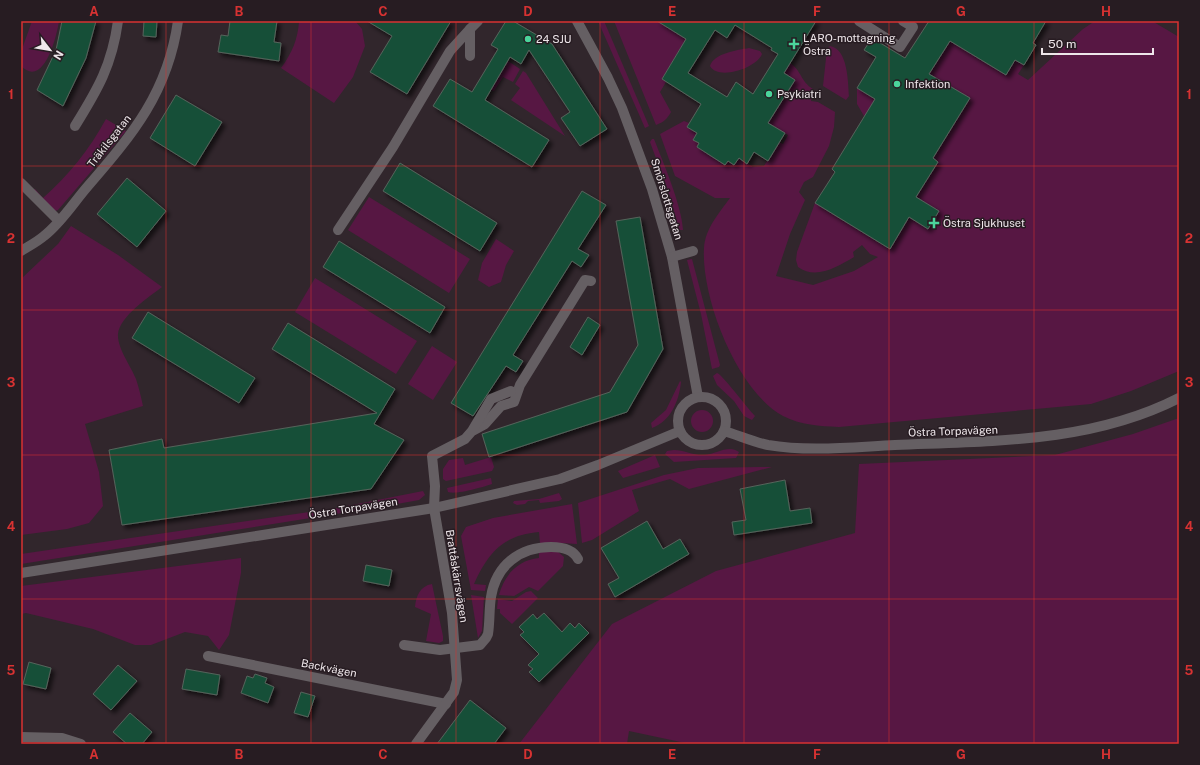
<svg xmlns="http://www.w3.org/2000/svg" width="1200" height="765" font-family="'Public Sans',sans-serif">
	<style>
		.green { fill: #571743 }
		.building { fill: #195039; stroke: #55635b; fill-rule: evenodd; filter: url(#shadow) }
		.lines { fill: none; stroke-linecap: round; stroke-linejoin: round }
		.minor { stroke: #655f63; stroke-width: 10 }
		.grid { fill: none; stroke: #d73232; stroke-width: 1; stroke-opacity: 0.55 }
		.poi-dot { fill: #4bd49b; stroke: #271c22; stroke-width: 1.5 }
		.labels { text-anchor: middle; stroke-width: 3; stroke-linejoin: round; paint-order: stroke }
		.poi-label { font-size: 11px; fill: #eee6ea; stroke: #271c22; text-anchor: start }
		.street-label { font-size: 11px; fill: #eee6ea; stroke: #271c22 }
		.neatline { fill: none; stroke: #d73232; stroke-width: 1.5 }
		.grid-label { font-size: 13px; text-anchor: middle; font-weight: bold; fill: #d73232 }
	</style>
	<defs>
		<filter id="shadow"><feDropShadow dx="3.5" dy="3.5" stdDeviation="2" flood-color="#0009"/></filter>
	</defs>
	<rect width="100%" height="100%" fill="#31262c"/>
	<g class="green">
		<path d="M32,21H59C57,35 44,89 21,66V52Z"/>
		<path d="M299,21H355L362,29L365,46L353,77L334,103L281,68C292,53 298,39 299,21Z"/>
		<path d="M598,21H604L649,126L645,128Z"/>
		<path d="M614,21H666L664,25L686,39L662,79L666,82L660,92L671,112C667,119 664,122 656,125Z"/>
		<path d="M1095,21H1152L1179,37V371L1131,391L1091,404L839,427C819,426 801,425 783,416C737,391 701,298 704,248C705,229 719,213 730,198H715L675,176L660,134L684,121L689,123L687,127L697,133L693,139L699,143L697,147L725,164L728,161L734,165L739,158L753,167L764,166L779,142L783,144L788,135L768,123L795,80L784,73L790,63C802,71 800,81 813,89L811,101L818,102L835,112L834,127L829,146L813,177L804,182L799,192L805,200L790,234L776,276L813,285L854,271L878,257L870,254L862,245L853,252L854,257C837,267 816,280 798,267L796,260L797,252L815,203L889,249L900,231L862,188L928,229L939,211L861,163L869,148L925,182L938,162L864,116L857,104V88L943,141L970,99L929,74L950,41L1006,75L1015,60L1024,65L1018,74L1028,80L1083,29Z"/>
		<path d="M830,46C848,49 848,82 849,96L846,100L823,86L827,49Z"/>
		<path d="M749,48L760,51L762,54C757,68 718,81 710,66C714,53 738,50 749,48Z"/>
		<path d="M508,61L520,69L513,82L503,77L494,91L491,90Z"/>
		<path d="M523,71L526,73L565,136L511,100L520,88L515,84Z"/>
		<path d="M106,119L126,131L58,210L55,211L31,192L35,189L43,198C69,175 89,150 106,119Z"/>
		<path d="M652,139H654C663,162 682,206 683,230H679L670,196L650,142Z"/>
		<path d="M369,197L470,259L449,293L348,230Z"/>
		<path d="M71,226L118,255L162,287C149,297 120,316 118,334C117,348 131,366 136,379C139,388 141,397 143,406L85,424L99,472L103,506L89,523L67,529L21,535V279L58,244Z"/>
		<path d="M496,239L514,251L506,265L501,282L489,287L478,280L482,263Z"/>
		<path d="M692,259L720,365L719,367L712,369L701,314L687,260Z"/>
		<path d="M315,278L417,341L396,374L295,312Z"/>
		<path d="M432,346L457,362L433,400L408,384Z"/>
		<path d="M717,373C722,374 748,409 755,416L752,420L744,416L734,401L717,385L713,376Z"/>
		<path d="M680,381L681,382C679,401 671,421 652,428L651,423L666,410Z"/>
		<circle cx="702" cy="421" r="11"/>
		<path d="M1179,418V744H690L629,731L627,744H519L612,624L716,571L855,533L859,464L1055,455L1133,434Z"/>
		<path d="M674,450C684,450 694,456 705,455C716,454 729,444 739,452L736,458L674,462L665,454L667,451Z"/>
		<path d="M655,455L660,467L623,478L618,471Z"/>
		<path d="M491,457L494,467L492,471L446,481L443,479V469L449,460L463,458L465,465Z"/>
		<path d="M760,467H772L689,489L670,479L632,490L639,511L592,540L582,543L578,503L664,475L698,468Z"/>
		<path d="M491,478L492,484C483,487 456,495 448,492L447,488Z"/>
		<path d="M423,491L425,495L419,500L386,506L21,564V554L337,508Z"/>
		<path d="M559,493L562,499L559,501L540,503L539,500L528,501L525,504L517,505L513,503L514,501L539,499Z"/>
		<path d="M572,504L577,544L562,543H540L539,532C503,535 488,553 474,584L486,585L485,591L471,590L461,536L466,527L493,518Z"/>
		<path d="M556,550L564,557L563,566L538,591L529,587L514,596L499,595C504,576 517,560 539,558V552Z"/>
		<path d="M241,558V573L229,635L219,650L208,636L185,632L151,645H135L93,629L26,613L21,614V586Z"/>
		<path d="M432,584L443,636V641L439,643L426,641L431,614L415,607C416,596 420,586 432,584Z"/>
		<path d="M531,591L538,598L512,624L500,613V609H497L498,599L512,601L526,592Z"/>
		<path d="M471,595L484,597L482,631L478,638Z"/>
	</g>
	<g class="building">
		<path d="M62,21H96L86,58L63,106L37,90L56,50Z"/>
		<path d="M144,21H157L156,37L143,36Z"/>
		<path d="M230,21H277L274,42L281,43L279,61L218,52L221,35L228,36Z"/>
		<path d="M367,21H451L407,94L370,72L392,36Z"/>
		<path d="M506,21H513L552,44L607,129L580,146L561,118L570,112L529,50L521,64L510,57L485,100L549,140L532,167L433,106L450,79L472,92L498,49L491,45Z"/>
		<path d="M657,21H816L784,73L795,80L768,123L785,133L768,161L754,152L747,164L739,158L734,165L728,161L725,165L697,147L699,143L693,140L697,133L687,127L701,104L662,79L686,39ZM735,25L772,48L771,50L778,54L753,94L736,82L727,97L688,73L715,30L727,38Z"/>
		<path d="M929,21H1046L1033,43L1036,45L1024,65L1015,60L1006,75L950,41L929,74L970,98L933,158L938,162L916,197L939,211L928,229L909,217L890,249L815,203L835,172L832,169L875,99L857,88L876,57L864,50L872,38L905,58Z"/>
		<path d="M176,95L222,122L195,166L150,138Z"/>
		<path d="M400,163L497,223L480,251L383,191Z"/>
		<path d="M127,178L166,211L137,247L97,214Z"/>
		<path d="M582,191L606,205L578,249L589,255L581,267L572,261L513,355L523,361L516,372L506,366L473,416L451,403Z"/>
		<path d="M640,217L663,349L627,412L489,457L482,434L610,392L638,345L616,221Z"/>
		<path d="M339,241L445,307L430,333L323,267Z"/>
		<path d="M148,312L255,378L239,403L132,338Z"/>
		<path d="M588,317L600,325L582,355L570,347Z"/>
		<path d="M288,323L395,389L374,424L404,440L371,489L122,525L109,450L162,439L164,448L377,413L272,349Z"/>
		<path d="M785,480L790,511L810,508L812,523L734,535L732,522L746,520L740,489Z"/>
		<path d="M647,521L663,549L680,539L689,554L615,597L608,584L619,578L601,548Z"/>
		<path d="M366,565L392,570L389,586L363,581Z"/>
		<path d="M544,613L562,632L570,623L575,628L579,623L589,633L539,682L529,672L533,669L528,665L539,654L520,635L524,632L519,627L533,614L537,619Z"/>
		<path d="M29,662L51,668L46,689L23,684Z"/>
		<path d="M118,665L137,681L111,710L93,694Z"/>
		<path d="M186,669L220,675L217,695L182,689Z"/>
		<path d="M255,674L267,678L265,683L274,687L268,703L241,693L247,676L253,678Z"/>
		<path d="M301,692L315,696L308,717L294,713Z"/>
		<path d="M470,700L506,728L494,744H437Z"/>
		<path d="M130,713L152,732L142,744H127L113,732Z"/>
	</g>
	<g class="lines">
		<g class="minor">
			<path d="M577,21L608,78L622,108L652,189L672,257L698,397"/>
			<path d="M859,21L900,47L913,27L903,21"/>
			<path d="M470,56V29L478,21"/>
			<path d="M75,126C98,89 112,65 118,21"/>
			<path d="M21,183L59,221"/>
			<path d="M338,230L393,147L450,51L470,29"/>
			<path d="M21,251C29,246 37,242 44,236C61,223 74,202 88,186C133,134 168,92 178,21"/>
			<path d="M672,257L693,251"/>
			<circle cx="702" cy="421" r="24"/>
			<path d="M474,430L485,424L501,406L514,402L520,385L585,280L591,281"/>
			<path d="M724,431C738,435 753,442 768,445C809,452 853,447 895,445C991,441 1091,443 1179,398"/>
			<path d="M21,573L434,508L560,479L598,465L680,431"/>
			<path d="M404,645L440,650L480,645L486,638L488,634C490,621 489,609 491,597C496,565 520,547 551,547C561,547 573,549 578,559"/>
			<path d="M208,656L446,704"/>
			<path d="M21,737L62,738L81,744"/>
			<path d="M416,744L454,692L457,680L452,613L434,508L435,486L432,456L465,439L472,431L491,399L511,391"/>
		</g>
	</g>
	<path class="grid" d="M166,21V744M311,21V744M456,21V744M600,21V744M744,21V744M889,21V744M1034,21V744M21,166H1179M21,310H1179M21,455H1179M21,599H1179"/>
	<g class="poi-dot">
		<circle cx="528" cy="39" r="4"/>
		<path d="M792 38h4v4h4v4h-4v4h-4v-4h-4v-4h4z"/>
		<circle cx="897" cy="84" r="4"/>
		<circle cx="769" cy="94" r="4"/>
		<path d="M932 217h4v4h4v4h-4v4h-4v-4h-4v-4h4z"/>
	</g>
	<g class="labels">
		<g class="poi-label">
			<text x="803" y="42">LARO-mottagning<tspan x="803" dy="13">Östra</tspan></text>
			<text x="536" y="43">24 SJU</text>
			<text x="905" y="88">Infektion</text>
			<text x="777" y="98">Psykiatri</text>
			<text x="943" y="227">Östra Sjukhuset</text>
		</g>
		<g class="street-label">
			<text transform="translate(109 141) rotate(-52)" y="4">Träkilsgatan</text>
			<text transform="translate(667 199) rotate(73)" y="4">Smörslottsgatan</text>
			<text transform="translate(953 431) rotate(-2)" y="4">Östra Torpavägen</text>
			<text transform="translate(353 508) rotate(-9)" y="4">Östra Torpavägen</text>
			<text transform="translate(457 576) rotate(81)" y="4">Brattåskärrsvägen</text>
			<text transform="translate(329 668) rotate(11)" y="4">Backvägen</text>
		</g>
	</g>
	<rect width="1200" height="765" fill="none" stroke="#271c22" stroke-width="44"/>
	<g transform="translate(50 50) rotate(121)" stroke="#271c22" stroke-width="3" paint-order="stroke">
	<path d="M0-3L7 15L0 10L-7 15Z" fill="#eee6ea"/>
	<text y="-6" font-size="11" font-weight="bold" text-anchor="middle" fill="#eee6ea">N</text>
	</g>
	<path d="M1042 48v6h111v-6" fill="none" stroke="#eee6ea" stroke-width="2"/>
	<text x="1048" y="48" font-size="12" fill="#eee6ea" stroke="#271c22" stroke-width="3" paint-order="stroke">50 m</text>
	<rect x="22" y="22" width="1156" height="721" class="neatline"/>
	<g class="grid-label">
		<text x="94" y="16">A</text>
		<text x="239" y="16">B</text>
		<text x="383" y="16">C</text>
		<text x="528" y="16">D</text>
		<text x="672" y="16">E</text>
		<text x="817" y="16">F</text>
		<text x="961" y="16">G</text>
		<text x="1106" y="16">H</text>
		<text x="11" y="99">1</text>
		<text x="1189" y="99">1</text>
		<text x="11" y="243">2</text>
		<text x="1189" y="243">2</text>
		<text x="11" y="387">3</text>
		<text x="1189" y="387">3</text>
		<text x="11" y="531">4</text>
		<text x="1189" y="531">4</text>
		<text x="11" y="675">5</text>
		<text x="1189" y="675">5</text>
		<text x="94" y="759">A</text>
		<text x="239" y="759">B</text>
		<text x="383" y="759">C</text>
		<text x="528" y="759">D</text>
		<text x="672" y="759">E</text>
		<text x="817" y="759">F</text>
		<text x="961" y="759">G</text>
		<text x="1106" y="759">H</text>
	</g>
</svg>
